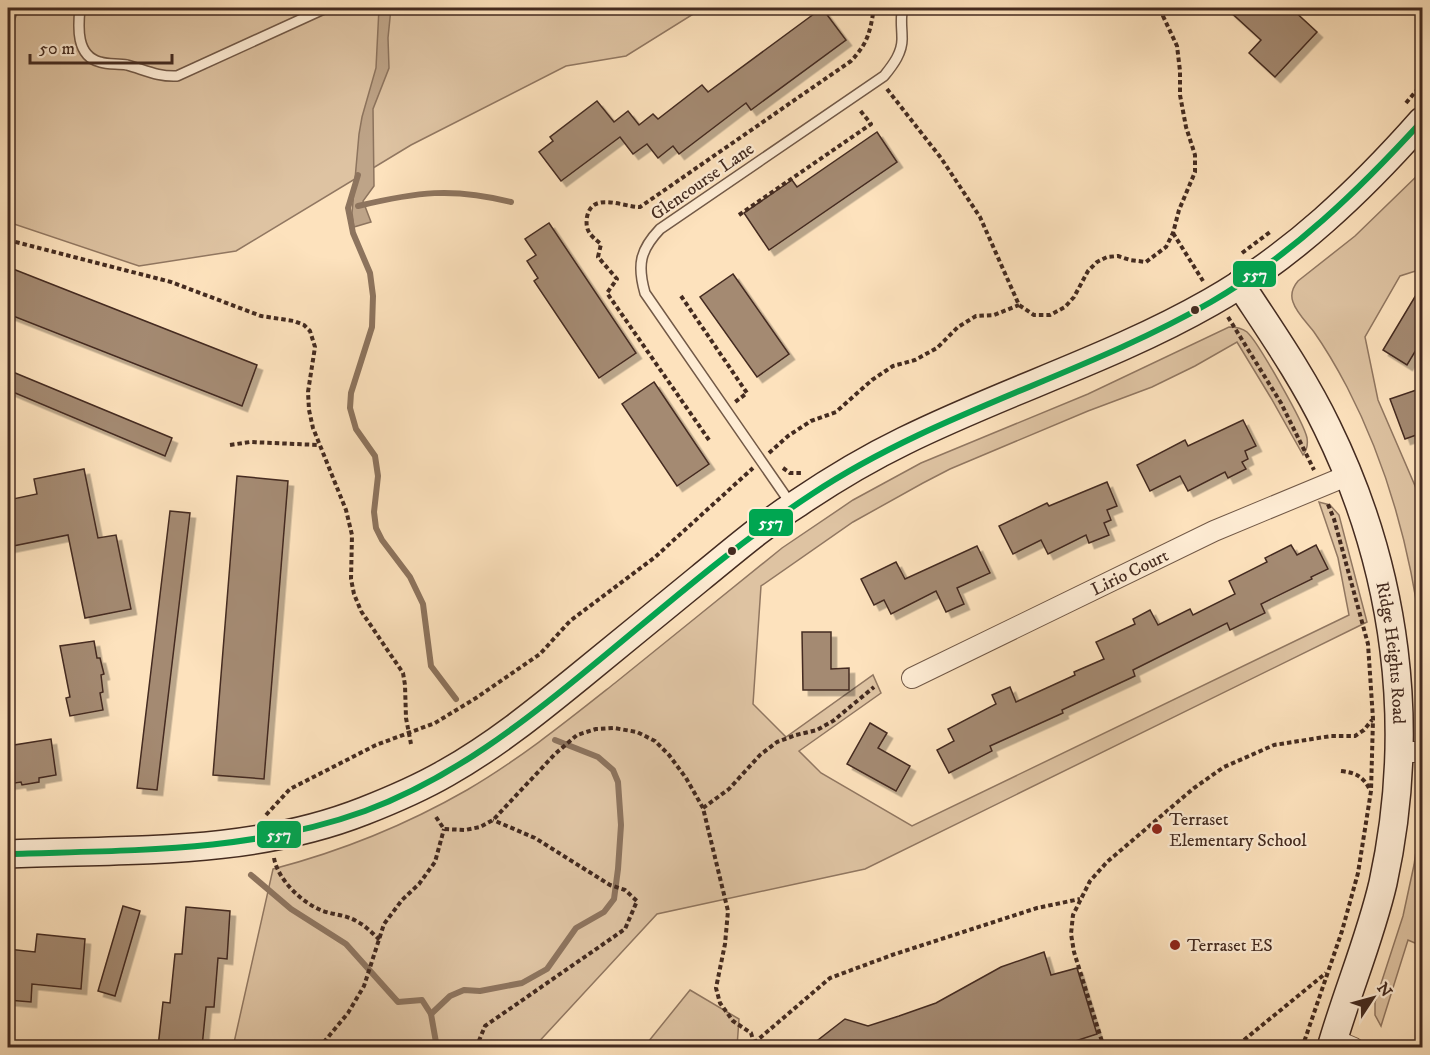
<svg xmlns="http://www.w3.org/2000/svg" width="1430" height="1055" font-family="'IM FELL DW Pica',serif">
	<style>
		.green { fill: #dec3a2; stroke: #917761; stroke-width: 1.5 }
		.water { fill: #bea488; stroke: #8d745e; stroke-width: 1.5 }
		.lines { fill: none; stroke-linecap: round; stroke-linejoin: round }
		.stream { stroke: #8d745e; stroke-width: 6 }
		.building { fill: #a48a72; stroke: #442b20; stroke-width: 1.5; filter: url(#shadow) }
		.lane-casing { stroke: #725947; stroke-width: 12 }
		.street-casing { stroke: #725947; stroke-width: 22 }
		.secondary-casing { stroke: #442b20; stroke-width: 30 }
		.path { stroke: #442b20; stroke-width: 4; stroke-dasharray: 4.5 3; stroke-linecap: butt }
		.lane { stroke: #feecd4; stroke-width: 9 }
		.street { stroke: #feecd4; stroke-width: 20 }
		.secondary { stroke: #feecd4; stroke-width: 27 }
		.bus-1-casing { stroke: #feecd4; stroke-width: 10 }
		.bus-1 { stroke: #00a651; stroke-width: 6 }
		.bus-dot { fill: #442b20; stroke: #feecd4; stroke-width: 2 }
		.poi-dot { fill: #8f2418; stroke: #feecd4; stroke-width: 2 }
		.labels { text-anchor: middle; stroke-width: 4.5; stroke-linejoin: round; paint-order: stroke }
		.street-label { font-size: 18px; fill: #442b20; stroke: #feecd4 }
		.poi-label { font-size: 18px; fill: #442b20; stroke: #feecd4; text-anchor: start }
		.line-badge { stroke: #feecd4; stroke-width: 2 }
		.badge-label { font-size: 16px; text-anchor: middle; font-weight: bold; fill: #fff }
	</style>
	<defs>
		<filter id="shadow"><feDropShadow dx="5.5" dy="5.5" stdDeviation="0" flood-color="#0004"/></filter>
	</defs>
	<rect width="100%" height="100%" fill="#fde2bd"/>
	<filter id="stains"><feTurbulence type="fractalNoise" baseFrequency=".00333" numOctaves="4"/><feColorMatrix values="0 0 0 0 .2 0 0 0 0 .09 0 0 0 0 .02 0 0 0 .5 -.17"/></filter>
	<radialGradient id="worn" r=".72"><stop offset=".6" stop-color="#630" stop-opacity="0"/><stop offset="1" stop-color="#630" stop-opacity=".3"/></radialGradient>
	<g class="green">
		<path d="M19,8H703L626,56L566,66L411,145L236,251L139,266L8,222V38Z"/>
		<path d="M1422,171V269L1400,276L1365,337L1378,400L1422,502V640C1411,552 1388,466 1347,387C1337,368 1326,349 1314,332C1307,323 1296,312 1293,302C1290,294 1293,287 1298,281L1355,236Z"/>
		<path d="M1229,327C1236,327 1242,328 1247,332C1258,342 1304,423 1307,438C1308,444 1307,450 1303,455L1271,398L1237,342L1195,366L1152,387L1088,411L950,469L923,483L853,522L761,586L753,704L786,737L873,675L881,693L799,751L821,773L912,826L1349,615L1338,558L1319,502L1330,505L1339,515L1367,622L865,869L657,914L534,1047H233L273,869C342,851 406,825 467,790C520,759 567,721 615,683C671,638 726,593 782,548L853,500L921,463L1088,394Z"/>
		<path d="M1422,810V946L1408,940L1381,1026L1375,1015V1002L1403,916L1414,865Z"/>
		<path d="M690,990L739,1019L737,1047H644Z"/>
	</g>
	<path class="water" d="M379,8H391L388,38L389,68L373,109L374,186L363,201L371,222L354,227L352,213L359,134L362,117L376,68Z"/>
	<g class="lines">
		<g class="stream">
			<path d="M358,175L348,208L353,233L370,273L373,296L372,327L351,393L350,408L356,429L375,456L378,476L374,512L376,528L382,540L410,577L423,604L431,666L456,699"/>
			<path d="M358,206C417,192 452,187 511,202"/>
			<path d="M251,875L291,909L346,944L398,1002L422,1000L431,1014L437,1048"/>
			<path d="M431,1014L450,996L464,990L480,991L522,983L547,969L576,928L604,912L614,899L618,869L621,825L618,782L613,770L598,757L555,740"/>
		</g>
	</g>
	<g class="building">
		<path d="M822,8L846,40L751,110L746,103L679,154L673,146L658,158L647,144L633,154L620,137L561,181L539,152L553,141L550,137L597,101L614,122L628,111L639,125L653,114L658,119L702,85L708,92Z"/>
		<path d="M1226,8H1291L1317,32L1275,77L1249,53L1261,40Z"/>
		<path d="M877,132L897,162L769,250L744,213L792,180L797,187Z"/>
		<path d="M549,223L636,353L599,378L534,281L538,278L527,261L536,255L525,239Z"/>
		<path d="M8,267L257,365L242,406L8,314Z"/>
		<path d="M733,274L789,354L757,377L700,297Z"/>
		<path d="M1422,285V340L1407,365L1383,350Z"/>
		<path d="M8,370L172,438L165,456L8,390Z"/>
		<path d="M654,382L709,464L677,486L622,404Z"/>
		<path d="M1422,388V433L1405,439L1390,399Z"/>
		<path d="M1243,420L1256,446L1245,451L1248,459L1242,462L1246,469L1228,478L1225,472L1188,491L1180,476L1150,491L1137,465L1185,440L1188,446Z"/>
		<path d="M84,469L98,538L116,535L131,609L85,618L68,535L8,547V500L37,494L34,479Z"/>
		<path d="M237,476L288,481L264,779L213,775Z"/>
		<path d="M1107,482L1117,506L1107,510L1111,520L1104,523L1109,535L1089,543L1086,535L1048,554L1041,540L1013,554L999,526L1047,503L1049,506Z"/>
		<path d="M170,511L190,513L157,790L137,788Z"/>
		<path d="M1291,545L1297,555L1316,545L1328,569L1311,577L1312,579L1261,604L1265,613L1230,630L1227,623L1133,670L1135,676L1062,710L1063,713L990,746L992,751L949,773L937,750L954,741L948,729L996,704L992,695L1010,687L1016,702L1075,675L1074,672L1104,659L1096,642L1135,624L1133,619L1150,610L1158,625L1190,609L1193,615L1235,594L1229,581L1267,562L1265,558Z"/>
		<path d="M977,546L990,573L957,588L964,604L946,612L936,591L891,614L884,600L874,605L861,579L896,562L905,579Z"/>
		<path d="M802,632H831V669L849,668V690H803Z"/>
		<path d="M94,641L97,658H100L104,674L101,675L103,692L100,693L103,710L70,716L66,698L70,697L60,646Z"/>
		<path d="M870,723L887,733L878,748L910,766L896,791L847,764Z"/>
		<path d="M51,739L56,775L39,778V782L22,785L21,782L8,784V746Z"/>
		<path d="M123,906L140,911L115,996L98,991Z"/>
		<path d="M186,907L230,911L227,959L218,958L214,1007H206L202,1047H158L163,1002L170,1003L175,954H182Z"/>
		<path d="M37,934L85,939L81,989L32,984L31,1002L8,1000V949L35,952Z"/>
		<path d="M1044,952L1051,975L1077,968L1097,1034L1057,1047H809L845,1019L868,1026L899,1016L936,1003L1001,967Z"/>
	</g>
	<g class="lines">
		<defs>
			<g id="lane">
				<path d="M80,8C78,27 76,56 100,62C109,65 118,63 127,65C145,70 158,77 177,76L326,8"/>
				<path d="M791,504L645,293C637,265 640,250 660,229L884,76C893,65 903,52 902,37C902,27 900,17 903,8"/>
			</g>
			<g id="street">
				<path id="s1" d="M912,678L1214,531L1349,475"/>
				<path d="M1399,752H1422"/>
				<path d="M1333,1039L1354,1048"/>
			</g>
			<g id="secondary">
				<path id="s2" d="M1240,284C1270,330 1303,377 1327,427C1397,570 1417,727 1383,883C1370,939 1347,992 1331,1048"/>
				<path d="M8,854C128,849 250,856 364,811C392,800 420,788 446,773C494,746 536,712 579,677C619,644 660,611 700,578C732,552 763,525 798,503C832,480 867,459 904,441C1005,391 1113,358 1211,302C1292,256 1361,190 1422,121"/>
			</g>
		</defs>
		<use href="#lane" class="lane-casing"/>
		<use href="#street" class="street-casing"/>
		<use href="#secondary" class="secondary-casing"/>
		<g class="path">
			<path d="M887,89L941,158L980,217L1019,305L1034,315H1050L1065,307L1074,297L1088,271L1097,262L1107,257L1118,256L1130,260L1146,262L1166,247L1173,233L1179,210L1195,172V155L1186,127L1180,95V71L1177,46L1163,16L1164,8"/>
			<path d="M1406,103L1422,84"/>
			<path d="M739,215L871,124L859,109"/>
			<path d="M1173,233L1203,281"/>
			<path d="M8,240L171,282L261,316L294,321L304,325L310,331L315,347L308,392L309,410L313,428L346,510L352,535L351,579L354,594L361,611L403,673L405,685L406,718L411,744"/>
			<path d="M1242,253L1270,232"/>
			<path d="M681,296L747,393L735,402"/>
			<path d="M1228,317L1281,403L1314,470"/>
			<path d="M709,440L607,293L617,279L598,257L601,244C590,235 585,231 587,217C592,191 623,207 640,207L851,61C868,43 870,32 874,8"/>
			<path d="M230,445L250,442L319,445"/>
			<path d="M769,453L788,436L811,421L836,412L872,380L893,366L915,360L937,348L958,327L976,316L994,315L1019,305"/>
			<path d="M783,468L790,473H801"/>
			<path d="M1341,771C1356,773 1363,776 1370,790"/>
			<path d="M703,808L729,789L760,755L777,742L796,735L817,730L833,721L874,687"/>
			<path d="M266,815L290,789L376,745L435,723L476,698L540,654L570,621L654,558L753,468"/>
			<path d="M436,817L444,829L465,830L480,827L493,820L555,754L577,735L596,729L614,728L637,732L655,741L669,755L686,778L703,808L728,911L725,944L716,988L720,1003L733,1021L751,1033L754,1043L752,1048"/>
			<path d="M274,858C278,880 302,903 323,911C335,915 347,915 358,922C366,926 373,934 380,940"/>
			<path d="M1244,1040L1326,973"/>
			<path d="M754,1043L830,978L892,955L1037,908L1080,899"/>
			<path d="M319,1048L348,1013L364,986L384,924L402,900L419,884L435,862L444,829"/>
			<path d="M476,1048L485,1026L625,929L637,901L625,890L610,885L535,838L493,820"/>
			<path d="M1104,1048L1074,952L1071,934L1073,915L1090,881L1107,862L1194,788L1224,767L1274,745L1331,736H1355L1364,730L1372,720"/>
			<path d="M1302,1048L1342,931L1358,873L1371,791L1373,719L1368,644L1334,519L1327,502"/>
		</g>
		<use href="#lane" class="lane"/>
		<use href="#street" class="street"/>
		<use href="#secondary" class="secondary"/>
		<defs>
			<path id="bus-1" d="M8,854C128,850 250,853 365,811C451,779 522,724 592,666C664,607 734,545 812,494C936,412 1082,376 1211,302C1292,255 1359,190 1422,121"/>
		</defs>
		<use href="#bus-1" class="bus-1-casing"/>
		<use href="#bus-1" class="bus-1"/>
	</g>
	<g class="bus-dot">
		<circle cx="1195" cy="310" r="5"/>
		<circle cx="732" cy="551" r="5"/>
	</g>
	<g class="poi-dot">
		<circle cx="1157" cy="829" r="6"/>
		<circle cx="1175" cy="945" r="6"/>
	</g>
	<g class="labels">
		<g class="street-label">
			<text transform="translate(702 181) rotate(-35)" y="6">Glencourse Lane</text>
			<text dy="6" stroke="none"><textPath href="#s1" startOffset="242">Lirio Court</textPath></text>
			<text dy="6" stroke="none"><textPath href="#s2" startOffset="404">Ridge Heights Road</textPath></text>
		</g>
		<g class="poi-label">
			<text x="1169" y="825">Terraset<tspan x="1169" dy="21">Elementary School</tspan></text>
			<text x="1187" y="951">Terraset ES</text>
		</g>
	</g>
	<g class="line-badge">
		<rect x="1232" y="260" width="45" height="28" rx="6" fill="#00a651"/>
		<rect x="748" y="508" width="46" height="29" rx="6" fill="#00a651"/>
		<rect x="256" y="820" width="46" height="29" rx="6" fill="#00a651"/>
	</g>
	<g class="badge-label">
		<text x="1255" y="280">557</text>
		<text x="771" y="528">557</text>
		<text x="279" y="840">557</text>
	</g>
	<rect width="1430" height="1055" fill="none" stroke="#fde2bd" stroke-width="30"/>
	<rect x="9" y="9" width="1412" height="1037" fill="none" stroke="#442b20" stroke-width="3"/>
	<rect x="15" y="15" width="1400" height="1025" fill="none" stroke="#442b20" stroke-width="1.5"/>
	<g transform="translate(1373 998) rotate(54)" stroke="#feecd4" stroke-width="4.5" paint-order="stroke">
	<path d="M0-4.5L10 22L0 15L-10 22Z" fill="#442b20"/>
	<text y="-9" font-size="16" font-weight="bold" text-anchor="middle" fill="#442b20">N</text>
	</g>
	<path d="M30 54v9h142v-9" fill="none" stroke="#442b20" stroke-width="3"/>
	<text x="39" y="54" font-size="18" fill="#442b20" stroke="#feecd4" stroke-width="4.5" paint-order="stroke">50 m</text>
	<rect width="100%" height="100%" filter="url(#stains)"/>
	<rect width="100%" height="100%" fill="url(#worn)"/>
</svg>
